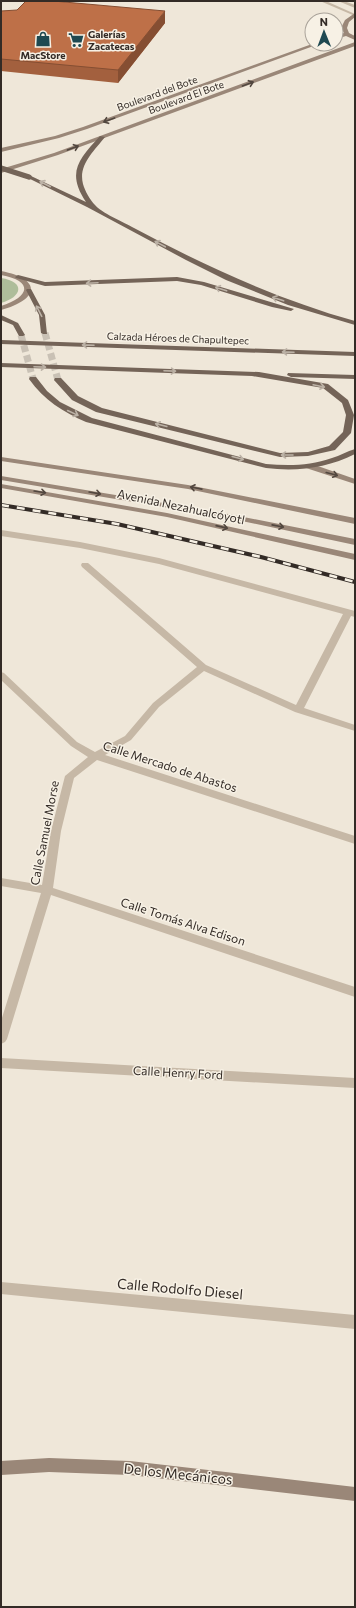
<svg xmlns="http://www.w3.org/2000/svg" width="356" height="1608" font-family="Commissioner,sans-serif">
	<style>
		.green { fill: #aebd9a }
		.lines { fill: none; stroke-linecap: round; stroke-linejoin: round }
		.primary-tunnel { stroke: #c9c1b5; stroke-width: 7; stroke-dasharray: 7 3.5; stroke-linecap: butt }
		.minor { fill: #c6b8a6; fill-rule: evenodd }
		.tertiary { fill: #c6b8a6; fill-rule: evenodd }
		.secondary { fill: #9a8778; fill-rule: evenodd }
		.primary { fill: #746458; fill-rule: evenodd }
		.rail-casing { stroke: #332b26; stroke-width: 4 }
		.rail { stroke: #f7f1e5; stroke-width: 2.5; stroke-dasharray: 8; stroke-linecap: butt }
		.primary-bridge { stroke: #746458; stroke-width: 5.5 }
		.wall { fill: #a3603e }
		.shaded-wall { fill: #854e32 }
		.building { fill: #be7048; stroke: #854e32 }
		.oneway { stroke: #52473f }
		.oneway2 { stroke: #bcb2a6 }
		.labels { text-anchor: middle; stroke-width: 3; stroke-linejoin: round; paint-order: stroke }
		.far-poi-label { font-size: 10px; font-weight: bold; fill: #332b26; stroke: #f7f1e5; text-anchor: start }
		.far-street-label { font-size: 10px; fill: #332b26; stroke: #f7f1e5 }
		.street-label { font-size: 12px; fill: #332b26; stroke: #f7f1e5 }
		.near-street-label { font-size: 14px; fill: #332b26; stroke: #f7f1e5 }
	</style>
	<rect width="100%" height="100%" fill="#efe7d9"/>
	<path class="green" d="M1,278C26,282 22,297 1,303Z"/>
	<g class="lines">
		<g class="primary-tunnel">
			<path d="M45,333L58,380"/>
			<path d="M21,335L33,379"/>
		</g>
		<g class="minor">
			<path d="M1,530L80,542L159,558L355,611V617L351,616L304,708L355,725V731L295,712L204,671L159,707L131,740L105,755L355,836V844L97,760L74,778L61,831L53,888L355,987V997L51,895L7,1039L5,1042L1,1044V1021L41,893L1,886V878L42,885L51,831L65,776L88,757L71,746L1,680V672L4,673L77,742L95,752L125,736L153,703L197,667L82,567L81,565L82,563H88L206,665L296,705L343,614L159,564L80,548L1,536Z"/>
			<path d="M1,1058L355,1078V1088L1,1068Z"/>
		</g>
		<g class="tertiary">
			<path d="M320,1H326L355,14V16Z"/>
			<path d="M338,1H344L355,5V8Z"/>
			<path d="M1,1282L355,1315V1329L1,1294Z"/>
		</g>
		<g class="secondary">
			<path d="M355,13V17L349,22L347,28L349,33L355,36V40L346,36L336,39V35L344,33L341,28L345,20Z"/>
			<path d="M355,42V46L58,155L1,173V169L54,153Z"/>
			<path d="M312,44H319L87,129L59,138L1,152V148L55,136L83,127Z"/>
			<path d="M1,271C43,279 39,300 1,310V306C30,297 34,281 1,275Z"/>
			<path d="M1,457L188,485L355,518V524L188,489L1,461Z"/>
			<path d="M306,464H312L355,479V484L306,468Z"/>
			<path d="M1,476L218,512L355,539V545L218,516L1,480Z"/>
			<path d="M1,484L167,513L355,554V560L167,517L1,488Z"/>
			<path d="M49,1458L130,1461L355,1487V1501L130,1475L49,1472L1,1475V1461Z"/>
		</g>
		<g class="primary">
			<path d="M100,136L105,137C94,151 78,165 83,184C85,191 90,200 95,205C100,212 125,223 134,228C205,266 277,299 355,321V325L288,305L226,280L186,260L87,207L26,177L31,176L86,202C66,172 79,159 100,136Z"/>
			<path d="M18,275L45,282L177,277L204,282L294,309L291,311L272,307L201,285L177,281L45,286L16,278L15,277Z"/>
			<path d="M27,289H31L45,315L47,334H43L41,333L39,315L26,290Z"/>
			<path d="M1,315L18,323L25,335L23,336H19L13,325L1,320Z"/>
			<path d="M1,340L355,352V356L1,344Z"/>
			<path d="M1,363L259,372L328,384L348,400L354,415L351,433L335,450L308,456L280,457L96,412L72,400L54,380L55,378H61L78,396L102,408L280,453L308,452L329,446L343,432L346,415L342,403L323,388L252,376L1,367Z"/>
			<path d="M288,373L355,375V379L291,377L287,375Z"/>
			<path d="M30,377H36L47,391L60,402L92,418L266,464C288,466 310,466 332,458C340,456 347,451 355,449V454C327,468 297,472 266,468L86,422C63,412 44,400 29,379Z"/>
		</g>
		<defs>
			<path id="rail" d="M1,505L117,524L261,557L355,582"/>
		</defs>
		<use href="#rail" class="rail-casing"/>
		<use href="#rail" class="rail"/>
		<path class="primary-bridge" d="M1,168L29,177"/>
	</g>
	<path class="wall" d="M1,11L165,23L118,83L1,71Z"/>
	<path class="shaded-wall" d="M165,11V23L118,83V70Z"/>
	<path class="building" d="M26,1H53L165,11L118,70L1,59V11L17,10Z"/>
	<defs><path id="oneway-shaft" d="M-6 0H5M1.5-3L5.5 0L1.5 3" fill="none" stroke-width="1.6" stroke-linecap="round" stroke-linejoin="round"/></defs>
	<g class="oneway">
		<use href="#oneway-shaft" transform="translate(248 84) rotate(-20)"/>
		<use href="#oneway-shaft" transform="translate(109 120) rotate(160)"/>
		<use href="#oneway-shaft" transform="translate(73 148) rotate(-20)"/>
		<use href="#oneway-shaft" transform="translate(332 474) rotate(15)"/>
		<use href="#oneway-shaft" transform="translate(196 488) rotate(-169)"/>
		<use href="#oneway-shaft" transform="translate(40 492) rotate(9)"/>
		<use href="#oneway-shaft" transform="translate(95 493) rotate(10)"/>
		<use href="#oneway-shaft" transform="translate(278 526) rotate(11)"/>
		<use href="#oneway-shaft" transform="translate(222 527) rotate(13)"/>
	</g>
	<g class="oneway2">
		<use href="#oneway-shaft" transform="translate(45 184) rotate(-153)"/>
		<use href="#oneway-shaft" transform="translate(160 244) rotate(-152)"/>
		<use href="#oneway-shaft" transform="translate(92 283) rotate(177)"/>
		<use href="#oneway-shaft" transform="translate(221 289) rotate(-162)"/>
		<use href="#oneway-shaft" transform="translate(278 299) rotate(-162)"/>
		<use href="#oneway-shaft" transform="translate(39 311) rotate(-117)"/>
		<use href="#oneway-shaft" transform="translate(88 345) rotate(-178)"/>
		<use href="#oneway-shaft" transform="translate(288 352) rotate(-178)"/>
		<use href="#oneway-shaft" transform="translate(40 367) rotate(2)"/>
		<use href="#oneway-shaft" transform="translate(170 371) rotate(2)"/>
		<use href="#oneway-shaft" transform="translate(319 386) rotate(12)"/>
		<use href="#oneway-shaft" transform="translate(73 413) rotate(25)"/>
		<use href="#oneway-shaft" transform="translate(161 425) rotate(-166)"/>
		<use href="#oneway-shaft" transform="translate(287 455) rotate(180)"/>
		<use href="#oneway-shaft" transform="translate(238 458) rotate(15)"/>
	</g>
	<defs>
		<symbol id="shop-bare" viewBox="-9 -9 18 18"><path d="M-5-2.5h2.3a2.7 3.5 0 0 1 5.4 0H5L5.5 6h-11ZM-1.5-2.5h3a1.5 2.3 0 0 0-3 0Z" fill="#1f4951" stroke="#f7f1e5" stroke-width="2.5" paint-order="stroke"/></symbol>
		<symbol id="supermarket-bare" viewBox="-9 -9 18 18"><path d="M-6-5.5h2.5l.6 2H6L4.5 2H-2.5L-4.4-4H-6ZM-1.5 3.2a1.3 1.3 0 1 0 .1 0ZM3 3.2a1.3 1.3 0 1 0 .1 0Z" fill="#1f4951" stroke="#f7f1e5" stroke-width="2.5" paint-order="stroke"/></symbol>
	</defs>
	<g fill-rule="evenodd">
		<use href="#shop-bare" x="32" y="28" width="22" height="22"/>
		<use href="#supermarket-bare" x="65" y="29" width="22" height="22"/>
	</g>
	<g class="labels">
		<g class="far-poi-label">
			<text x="88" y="38">Galerías<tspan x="88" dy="12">Zacatecas</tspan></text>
			<text x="43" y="59" text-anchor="middle">MacStore</text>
		</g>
		<g class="far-street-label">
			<text transform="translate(157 93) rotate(-20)" y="4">Boulevard del Bote</text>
			<text transform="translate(186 97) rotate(-20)" y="4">Boulevard El Bote</text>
			<text transform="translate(178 338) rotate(2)" y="4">Calzada Héroes de Chapultepec</text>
		</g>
		<g class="street-label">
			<text transform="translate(181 507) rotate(12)" y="4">Avenida Nezahualcóyotl</text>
			<text transform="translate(170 767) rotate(18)" y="4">Calle Mercado de Abastos</text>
			<text transform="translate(45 833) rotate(-79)" y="4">Calle Samuel Morse</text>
			<text transform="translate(183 922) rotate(18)" y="4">Calle Tomás Alva Edison</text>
			<text transform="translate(178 1073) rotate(3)" y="4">Calle Henry Ford</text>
		</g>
		<g class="near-street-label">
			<text transform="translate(180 1289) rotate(5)" y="5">Calle Rodolfo Diesel</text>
			<text transform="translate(178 1474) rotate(6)" y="5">De los Mecánicos</text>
		</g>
	</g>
	<rect width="356" height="1608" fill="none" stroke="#332b26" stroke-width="4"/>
	<g transform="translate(324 32) rotate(359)"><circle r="19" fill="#f7f1e5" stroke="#a9a299"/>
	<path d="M0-3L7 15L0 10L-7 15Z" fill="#1f4951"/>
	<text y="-6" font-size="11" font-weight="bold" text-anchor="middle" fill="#332b26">N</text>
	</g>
</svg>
